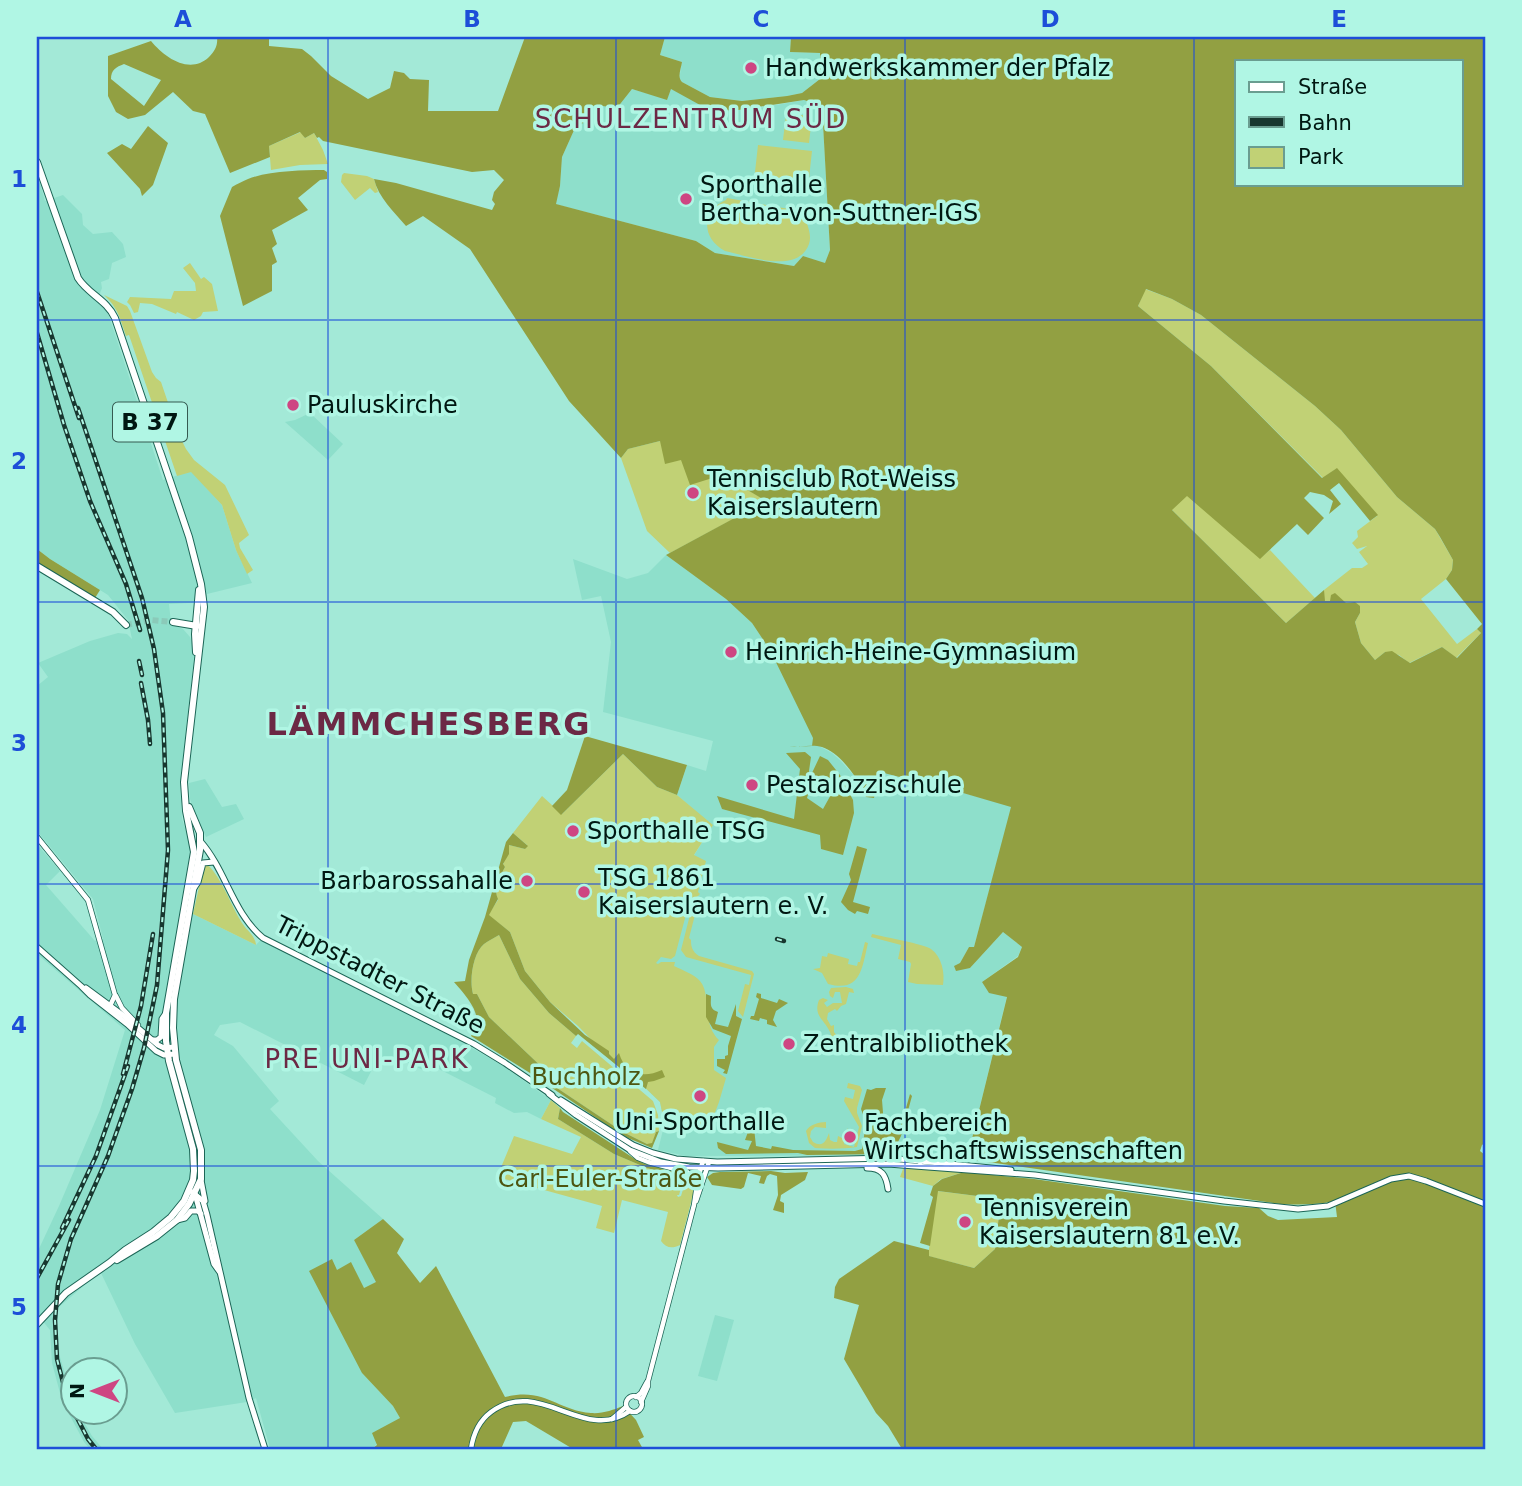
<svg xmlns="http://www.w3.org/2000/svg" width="1522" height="1486" font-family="'DejaVu Sans',sans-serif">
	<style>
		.built { fill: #8edfcb }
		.green { fill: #c1d175 }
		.forest { fill: #92a042; fill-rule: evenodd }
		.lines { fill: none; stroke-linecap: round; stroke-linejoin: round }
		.primary-tunnel { stroke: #8bcab9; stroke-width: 6; stroke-dasharray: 6 3; stroke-linecap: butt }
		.tertiary-casing { stroke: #1c6556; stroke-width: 6 }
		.secondary-casing { stroke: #1c6556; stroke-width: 7 }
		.primary-casing { stroke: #1c6556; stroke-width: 8 }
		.tertiary { stroke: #fff; stroke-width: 4.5 }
		.secondary { stroke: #fff; stroke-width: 5 }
		.primary { stroke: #fff; stroke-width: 6 }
		.rail-casing { stroke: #18372f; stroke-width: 4.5 }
		.rail { stroke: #b0f6e4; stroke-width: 2; stroke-dasharray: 5; stroke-linecap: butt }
		.grid { fill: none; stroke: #1d4ed8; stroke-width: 2; stroke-opacity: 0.55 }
		.poi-dot { fill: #ce4682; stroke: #b0f6e4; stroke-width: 2.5 }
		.labels { text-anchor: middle; stroke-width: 7; stroke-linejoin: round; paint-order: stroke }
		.shield { fill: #b0f6e4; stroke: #355b51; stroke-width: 2 }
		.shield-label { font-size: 23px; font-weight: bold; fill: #001812 }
		.poi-label { font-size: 24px; fill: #001812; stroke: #b0f6e4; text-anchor: start }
		.street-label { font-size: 24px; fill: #001812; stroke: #b0f6e4 }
		.park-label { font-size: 24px; fill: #4d5611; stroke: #b0f6e4 }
		.neighbourhood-label { font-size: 26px; letter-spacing: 2px; fill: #6c2945; stroke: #b0f6e4 }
		.district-label { font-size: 32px; font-weight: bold; letter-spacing: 2px; fill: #6c2945; stroke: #b0f6e4 }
		.neatline { fill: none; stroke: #1d4ed8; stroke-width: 2.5 }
		.grid-label { font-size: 23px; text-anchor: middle; font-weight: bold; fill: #1d4ed8 }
	</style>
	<rect width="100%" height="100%" fill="#a3e9d7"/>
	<g class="built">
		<path d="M665,37H791L790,52L820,53V79L802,93L787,96L742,101L710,97L682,82L680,80V74L682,62L660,55Z"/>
		<path d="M632,89L667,99L671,89L732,110H748L804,100L822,105L830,250L825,264L803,256L794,266L715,253L696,241L555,204L560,186L562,157L575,128L583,123L591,108L595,105L617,108Z"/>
		<path d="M37,177L40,183L45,201L63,195L82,214L83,225L93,234L112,232L123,244L126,257L112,263L109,279L101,282L102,288L97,301L106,311L109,316L163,480L191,471L222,505L236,550L252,583L207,594V602L169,604L171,623L183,629L190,637L193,646L194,657L180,785L182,819L189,840L190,852L180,910L193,914L256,945L265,935L346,976L344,981L460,1041L503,1066L551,1100L541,1119L527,1112L514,1113L495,1103L496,1098L429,1064L425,1071L404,1061L400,1067H398L378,1058L364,1085L240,1022L220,1025L214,1035L233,1046L279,1101L270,1109L318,1161L383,1219L354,1240L377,1282L364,1288L362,1373L393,1406L400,1418L373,1448L374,1449H270L256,1398L247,1402L175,1413L135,1344L101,1273L87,1283L58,1308L57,1329L60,1357L73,1401L74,1412L79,1413L92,1436L103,1449H90L84,1442L68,1412L60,1393L52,1363L50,1330L37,1314V1253L59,1206L100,1110L125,1030L37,954V844L60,871L46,885L95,941L103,939L93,899L37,831V686L48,677L38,663L90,641L118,633L127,634L132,639L128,620L108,595L50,559L37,549Z"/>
		<path d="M310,413L343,444L328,460L285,422L295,420Z"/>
		<path d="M666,555L726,599L752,623L770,650L819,746L832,753L841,761L874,798L880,772L927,784L939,781L955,785L963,793L1012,806L974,947H969L960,963L970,968L1003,932L1022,947L1018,956L982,982L1007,996L967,1159L895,1155L686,1156L658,1150L664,1126L663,1119L664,1115L662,1112L660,1102L638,1081L613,1062L637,949L712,826L677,795L687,765L706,771L713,741L603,712L611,642L601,596L582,600L573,559L627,579L648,573Z"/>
		<path d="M205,779L222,807L236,804L244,819L206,837L194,810L190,799L189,783Z"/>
		<path d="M715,1315L734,1320L717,1381L698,1376Z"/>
	</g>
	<g class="green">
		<path d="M786,114L812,116L809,143L783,140Z"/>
		<path d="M301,132L305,138L314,133L323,150L328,164L300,165L271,170L269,146Z"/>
		<path d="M758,145L812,151L808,187L754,181Z"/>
		<path d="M344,173L367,176L374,179L378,192L375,193L370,188L355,200L341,182L342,175Z"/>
		<path d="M727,198L806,212C804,223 813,232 809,244C798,275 748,256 725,251C701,238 701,211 726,200Z"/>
		<path d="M190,263L201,279L204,277L212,284L218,311L203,312L201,316L194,320L177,312L176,314L152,304L140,303L138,312L134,313L130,305L127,302L130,297L171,299L174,291H196L195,283L183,268Z"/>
		<path d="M1145,289L1172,299L1201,315L1315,406L1341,430L1397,497L1435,529L1453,560L1452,570L1446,579L1421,599L1457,644L1477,629L1481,633L1456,658L1442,647L1409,663L1399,655L1385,652L1375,660L1361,643L1355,622L1360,613L1355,602L1346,603L1324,601V590L1352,568H1362L1368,564L1359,552L1367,546L1357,549L1352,543L1358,537L1357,531L1377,516L1336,469L1323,478L1211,366L1138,306Z"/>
		<path d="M104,295L127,306L130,311L152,372L156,378L161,382L179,435L186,449L194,460L225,485L249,535L239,543L240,548L253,570L247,574L236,550L222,505L191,472L177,476L129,335L126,336C120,318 118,308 104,295Z"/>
		<path d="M660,441L681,459L722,475L767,501L670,553L647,531L621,458L628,449Z"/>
		<path d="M1187,495L1260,558L1270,550L1315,598L1286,623L1171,509Z"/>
		<path d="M623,754L657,787L677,795L713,825L694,855L706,861L698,892L700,894L691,903L688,907L675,956L671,959L661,957L656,963L658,964L661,962H675L674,966C682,970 694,974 700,981C712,995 701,1023 719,1040L714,1047V1070L726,1078L719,1102L708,1131L671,1121L669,1127L664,1126L663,1119L664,1115L662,1112L660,1102L638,1081L613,1062L578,1026L550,1002L525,971L510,932L488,915L498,900C493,889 500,876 505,867L503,865L509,845L525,849L527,845L513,833L542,796L562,814Z"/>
		<path d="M208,865C223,880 230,904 242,923C247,931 255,935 256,945L193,914L203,869L205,866Z"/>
		<path d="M701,904L699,911H696L689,938L691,940C691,947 692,951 699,956L752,971L754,974L743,1017L738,1011L745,984L749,985L751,975L686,957L681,950L692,907L694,905Z"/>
		<path d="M872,934C884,937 924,944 931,949C942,957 945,973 943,985L917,984L908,982L911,964L910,962L898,959L901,945L871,937Z"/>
		<path d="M499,935L520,979L549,1013L576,1036L571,1043L577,1048L582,1041L653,1101L658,1115L659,1131L656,1132L652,1144H647L623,1132L554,1086L547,1072L489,1017L477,994H473C469,980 473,953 484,944C488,941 494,938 499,935Z"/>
		<path d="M865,942L868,943C862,968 861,993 828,984L822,973L813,969L820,968L822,956L827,957L828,953L849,959L848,964L857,966L858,962H860Z"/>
		<path d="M846,987L853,989L854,993L849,992L846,1004L841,1006L837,1011L835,1009L828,1013L827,1019L831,1026L834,1025V1032L837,1036L834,1049L839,1050L835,1052L832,1049C831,1044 832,1037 830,1032C824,1019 813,1016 819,1000L823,998L828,1000L824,1003L827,1007L833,1003H842L840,992H835L833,998L830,996L829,992L831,988Z"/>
		<path d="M848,1083L860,1086L862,1090L857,1108V1113L862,1126L857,1147C844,1149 829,1149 815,1148L809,1143L806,1131C809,1125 819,1122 826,1122V1128L815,1127L811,1131L810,1137L813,1142C823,1148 826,1141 829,1133L830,1140L834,1142H837L838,1136L842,1138L845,1137V1132L848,1128L844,1144L854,1147L859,1127L844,1101L845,1097L853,1099L855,1090L847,1088Z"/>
		<path d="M551,1100L560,1108L558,1119L614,1154L647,1168L683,1178L686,1175L689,1177L683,1181L679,1195H677L678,1197L681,1196L685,1183L691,1179L694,1191L680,1245C672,1249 666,1248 661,1241L668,1212L622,1200L614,1233L596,1228L602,1206L497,1177L514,1136L572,1154L581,1137L541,1119Z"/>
		<path d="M906,1168H911L964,1172L941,1179L933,1186L900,1177L903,1169Z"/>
		<path d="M937,1191L1001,1199L995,1249L974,1268L928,1256Z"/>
	</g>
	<g class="forest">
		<path d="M217,37H269V46L302,49L311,56L331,76L368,99L390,88L394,71L404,73L410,79L429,80L428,111H498L525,37H665L660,55L682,62C681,69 677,77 682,82L710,97L742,101L787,96L802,93L820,79V53L790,52L791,37H1485V1143L1482,1145L1480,1151L1485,1155V1449H902L888,1426L876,1413L844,1359L859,1305L834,1298L835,1287L839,1279L894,1241L929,1250V1256L974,1268L995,1249L1001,1199L938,1191L930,1246L920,1243L933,1197L930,1195L933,1186L942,1179L964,1172L1034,1179L1225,1206L1259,1208L1268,1216L1278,1220L1337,1217L1335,1201C1316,1205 1299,1205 1280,1204L967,1159L1007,997L989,993L982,982L1018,957L1022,947L1003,932L970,968L956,971L954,966L960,963L969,947H974L1011,807L963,793L955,785L939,781L927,784L880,772L874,798L866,797C859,780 841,753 822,747C813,744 799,747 789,747L812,746L813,738L770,650L752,623L726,599L666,555L766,501L722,475L690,485L681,460L665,464L660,441L628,449L621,458L569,401L470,249L423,216L406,226C394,212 378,197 374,179L396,183L492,210L495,204L492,200L494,192L504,180L494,170L472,172L323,141L319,137L317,138L314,133L305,138L300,132L269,146L270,157L230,173L205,114L193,111L173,92L145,115L128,119L116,112L108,96V56L151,41C165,58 190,75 209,57C215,51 218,45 217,37ZM1237,61H1461V184H1237ZM124,64L161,80L144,106L111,79C111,70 116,67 124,64ZM632,89L667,100L671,89L700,105L732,111L804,100L822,106L830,250L825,263L803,256L794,266L715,253L696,241L556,204L560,186L562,157L575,128L583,123L591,108L595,105L617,108ZM1146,289L1172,299L1201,315L1315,406L1341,430L1397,497L1435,529L1440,537L1453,560L1452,570L1446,579L1482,624L1477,629L1481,633L1457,658L1442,647L1410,663L1392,651L1385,652L1375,660L1361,643L1355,622L1360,613V606L1355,602L1346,603L1335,593L1331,595L1330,601H1325L1324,590L1286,623L1172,510L1187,496L1260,559L1297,524L1308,535L1324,518L1304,498L1310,492L1324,495L1333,501L1329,514L1341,504L1330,490L1339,483L1370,521L1378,515L1337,468L1322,478L1211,366L1138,306Z"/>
		<path d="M148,126L168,143L153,185L142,196L140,189L107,153L122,144L131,149Z"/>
		<path d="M324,170L327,172V179L320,180L298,198L308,210L272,230L277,244L272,248L277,262L272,265V291L243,306L220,216L232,187C237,184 243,181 248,179C268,171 302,170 324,170Z"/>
		<path d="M37,549L50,559L100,590L95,598L37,563Z"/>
		<path d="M585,736L687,765L677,795L657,787L623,754L561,815L552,806L567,790Z"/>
		<path d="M805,752L811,757L809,771L811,785L807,798L823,809L833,791L814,780L812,773L820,756L828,760L840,775L853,800L854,813L843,855L821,849L820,835L722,809L717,796L794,819L800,769L786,753Z"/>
		<path d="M513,833L528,846L525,849L509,845V854L503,864L505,867C500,876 493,889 498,899L489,915L510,932L525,971L550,1002L585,1035L609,1051V1054L614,1059L619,1053C625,1074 643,1079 662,1070L665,1077L654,1081L648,1082L646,1089L578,1034L576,1036L549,1013L520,979L499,935C494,938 488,941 484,944C473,953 469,980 473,994H477L489,1017L547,1072L554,1086L623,1132L647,1144L652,1143L656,1132L659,1131L652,1148L628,1138L614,1130L530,1073L471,1036C487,1018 467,997 454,982L465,981L469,960L485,917L506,842Z"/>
		<path d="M857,846L867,849L853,902L870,907L868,914L857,911L855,914L848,910L841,902L851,880L849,874Z"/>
		<path d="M757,993L761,994V998L777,1003L779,999L788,1003L776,1011L773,1020L777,1027L767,1024V1020L760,1018L759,1021L750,1019L751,1016H754L759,999L756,997Z"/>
		<path d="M706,994L711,996C711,1004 709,1009 718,1012L715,1024L728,1027L736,1004V1016L742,1019L727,1074L723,1073L725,1070L717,1066V1059H725V1056L728,1055V1046L731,1036L713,1029L706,1017Z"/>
		<path d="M876,1088H886L882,1100L884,1125L900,1129L910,1094L912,1096L901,1136L893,1152L887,1154L807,1155L798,1153L726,1154L718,1148L717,1142L748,1150L752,1141L745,1140L751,1124L754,1128L756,1146L771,1149L772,1146L793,1150L855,1151L862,1149L866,1123L861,1109L867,1089L871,1090Z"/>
		<path d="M560,1108L563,1112L635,1159L645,1164L686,1175L683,1178L647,1168L614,1154L558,1119Z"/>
		<path d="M771,1171L785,1173L808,1172L805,1180L781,1195L780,1201L784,1203V1213L773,1210L778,1195L777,1176L770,1174L767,1176L764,1184L759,1183L761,1176L748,1173L744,1187L741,1189L712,1185L707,1177L713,1173L720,1172Z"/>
		<path d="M383,1219L404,1239L397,1253L420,1283L436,1266L505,1397C545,1387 556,1410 591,1413C602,1414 613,1410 623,1406L636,1420L644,1437L638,1440L643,1449H573L526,1421L513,1422L501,1449L373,1448L377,1445L372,1433L400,1418L393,1406L362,1373L309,1271L332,1259L337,1270L351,1262L364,1288L376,1282L354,1240Z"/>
	</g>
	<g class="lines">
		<path class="primary-tunnel" d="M126,625L151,620L173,622"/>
		<defs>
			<g id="tertiary">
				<path d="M37,837L88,900L115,995L110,1006"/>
				<path d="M116,996L122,1008L138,1025"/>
				<path d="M630,1151L638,1158L648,1162L687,1172L695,1179L696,1185"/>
				<path d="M696,1201L709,1162"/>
				<circle cx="634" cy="1404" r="8"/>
				<path d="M636,1397L641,1393L647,1382"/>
				<path d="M641,1402L648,1386V1381L694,1205L698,1178L703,1161"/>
				<path d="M612,1419L626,1407"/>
				<path d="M471,1449C473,1435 479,1421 491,1412C540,1376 583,1444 630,1411"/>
			</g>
			<g id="secondary">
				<path d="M201,842C226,871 233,913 263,938L474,1044L505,1063L552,1095"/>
				<path d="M194,888L198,882L203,863L214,862"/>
				<path d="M37,947L81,986L90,995L127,1024L156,1051L164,1055L175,1054"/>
				<path d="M86,988L124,1016L158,1045L164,1048L174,1047"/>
				<path d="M153,1040H157L161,1037L162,1019L166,1013"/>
				<path d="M549,1094L576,1115L630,1150L661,1162L689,1167L718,1168L888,1164L1035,1175L1224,1201L1298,1209L1328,1206L1391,1179L1409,1176L1426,1181L1485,1204"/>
				<path d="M561,1100L633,1145L653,1153L676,1159L717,1162L889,1158L1011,1170"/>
				<path d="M907,1142L910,1153L920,1162"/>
				<path d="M867,1168C882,1168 886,1175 888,1189"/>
				<path d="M201,1180L205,1201"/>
				<path d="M192,1192L203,1201L207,1215L249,1398L265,1449"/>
				<path d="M195,1194L214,1264L219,1271"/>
				<path d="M177,1220L185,1218L191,1211H198L201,1214"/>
			</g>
			<g id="primary">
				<path d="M37,162L78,278C88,294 107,300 115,318L189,537L201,584L204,607L184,782L186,811L194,852L166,1013V1041L169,1061L193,1149L194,1171L193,1180L184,1201L171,1217L153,1232L125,1250L109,1263L66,1293L37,1324"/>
				<path d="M37,566L113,612L126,625"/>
				<path d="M173,622L197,626"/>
				<path d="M196,652L195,634L199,590"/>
				<path d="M117,1260L157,1236L177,1220L189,1204L201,1179V1150L176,1060L173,1028L174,999L200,850V833L189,807"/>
			</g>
		</defs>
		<use href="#tertiary" class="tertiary-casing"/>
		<use href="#secondary" class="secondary-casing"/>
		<use href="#primary" class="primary-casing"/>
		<use href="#tertiary" class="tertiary"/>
		<use href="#secondary" class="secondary"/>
		<use href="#primary" class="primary"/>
		<defs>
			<g id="rail">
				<path d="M37,292L79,418"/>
				<path d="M37,333L64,425L90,501L126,584L140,630"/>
				<path d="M139,661L142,675"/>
				<path d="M141,683L148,720L150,744"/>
				<path d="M777,939L784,941"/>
				<path d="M123,1074L141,1006L153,934"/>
				<path d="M62,1228L96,1156L128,1066"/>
				<path d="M37,1278L69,1220"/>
				<path d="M74,1412L66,1394L57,1359L55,1320L58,1284L71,1239L108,1156L132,1089L144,1048L157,985L168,850L163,713L154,649L142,598L78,408"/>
				<path d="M74,1412L88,1439L96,1449"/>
			</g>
		</defs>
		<use href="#rail" class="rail-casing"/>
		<use href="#rail" class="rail"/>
	</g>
	<path class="grid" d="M328,37V1449M616,37V1449M905,37V1449M1194,37V1449M37,320H1485M37,602H1485M37,884H1485M37,1166H1485"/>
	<g class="poi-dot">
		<circle cx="751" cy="68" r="7"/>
		<circle cx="686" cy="199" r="7"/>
		<circle cx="293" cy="405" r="7"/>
		<circle cx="693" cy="493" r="7"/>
		<circle cx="731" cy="652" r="7"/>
		<circle cx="752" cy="785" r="7"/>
		<circle cx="573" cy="831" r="7"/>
		<circle cx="527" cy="881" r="7"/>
		<circle cx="584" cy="892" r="7"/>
		<circle cx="789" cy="1044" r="7"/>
		<circle cx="700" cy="1096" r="7"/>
		<circle cx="850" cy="1137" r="7"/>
		<circle cx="965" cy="1222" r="7"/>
	</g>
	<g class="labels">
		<rect class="shield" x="113" y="402.5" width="74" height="39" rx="5"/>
		<g class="shield-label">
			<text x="150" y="430">B 37</text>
		</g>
		<g class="poi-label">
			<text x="765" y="76">Handwerkskammer der Pfalz</text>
			<text x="700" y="193">Sporthalle<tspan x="700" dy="28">Bertha-von-Suttner-IGS</tspan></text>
			<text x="307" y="413">Pauluskirche</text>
			<text x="707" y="487">Tennisclub Rot-Weiss<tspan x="707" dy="28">Kaiserslautern</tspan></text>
			<text x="745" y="660">Heinrich-Heine-Gymnasium</text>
			<text x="766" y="793">Pestalozzischule</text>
			<text x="587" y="839">Sporthalle TSG</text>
			<text x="598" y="886">TSG 1861<tspan x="598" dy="28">Kaiserslautern e. V.</tspan></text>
			<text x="513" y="889" text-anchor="end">Barbarossahalle</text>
			<text x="803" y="1052">Zentralbibliothek</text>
			<text x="700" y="1130" text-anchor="middle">Uni-Sporthalle</text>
			<text x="864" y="1131">Fachbereich<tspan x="864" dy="28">Wirtschaftswissenschaften</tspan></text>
			<text x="979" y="1216">Tennisverein<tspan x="979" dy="28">Kaiserslautern 81 e.V.</tspan></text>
		</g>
		<g class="street-label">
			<text transform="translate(380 975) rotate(27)" y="8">Trippstadter Straße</text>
		</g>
		<g class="park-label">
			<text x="586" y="1085">Buchholz</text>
			<text x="600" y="1187">Carl-Euler-Straße</text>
		</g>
		<g class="neighbourhood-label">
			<text x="691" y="128">SCHULZENTRUM SÜD</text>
			<text x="367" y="1068">PRE UNI-PARK</text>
		</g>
		<g class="district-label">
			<text x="429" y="735">LÄMMCHESBERG</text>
		</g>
	</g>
	<rect width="1522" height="1486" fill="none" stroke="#b0f6e4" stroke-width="77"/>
	<rect x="1235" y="60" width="228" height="126" fill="#b0f6e4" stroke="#6a9d90" stroke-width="2"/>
	<rect x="1249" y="82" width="35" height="10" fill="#ffffff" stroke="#6a9d90" stroke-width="2"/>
	<text x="1298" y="94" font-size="21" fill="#001812">Straße</text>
	<rect x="1249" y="117" width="35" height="10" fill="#18372f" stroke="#6a9d90" stroke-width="2"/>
	<text x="1298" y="130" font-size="21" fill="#001812">Bahn</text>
	<rect x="1249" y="147" width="35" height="21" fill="#c1d175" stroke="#6a9d90" stroke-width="2"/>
	<text x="1298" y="164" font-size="21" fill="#001812">Park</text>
	<g transform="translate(94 1391) rotate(270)"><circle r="33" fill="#b0f6e4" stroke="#6a9d90" stroke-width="2"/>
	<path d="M0-5L12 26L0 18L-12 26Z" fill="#ce4682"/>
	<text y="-10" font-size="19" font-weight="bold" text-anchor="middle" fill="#001812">N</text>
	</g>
	<rect x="38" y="38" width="1446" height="1410" class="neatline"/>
	<g class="grid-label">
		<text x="183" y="27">A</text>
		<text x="472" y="27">B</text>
		<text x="761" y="27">C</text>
		<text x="1050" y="27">D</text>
		<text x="1339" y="27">E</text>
		<text x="19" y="187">1</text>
		<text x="19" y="469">2</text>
		<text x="19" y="751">3</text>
		<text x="19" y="1033">4</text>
		<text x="19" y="1315">5</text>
	</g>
</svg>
